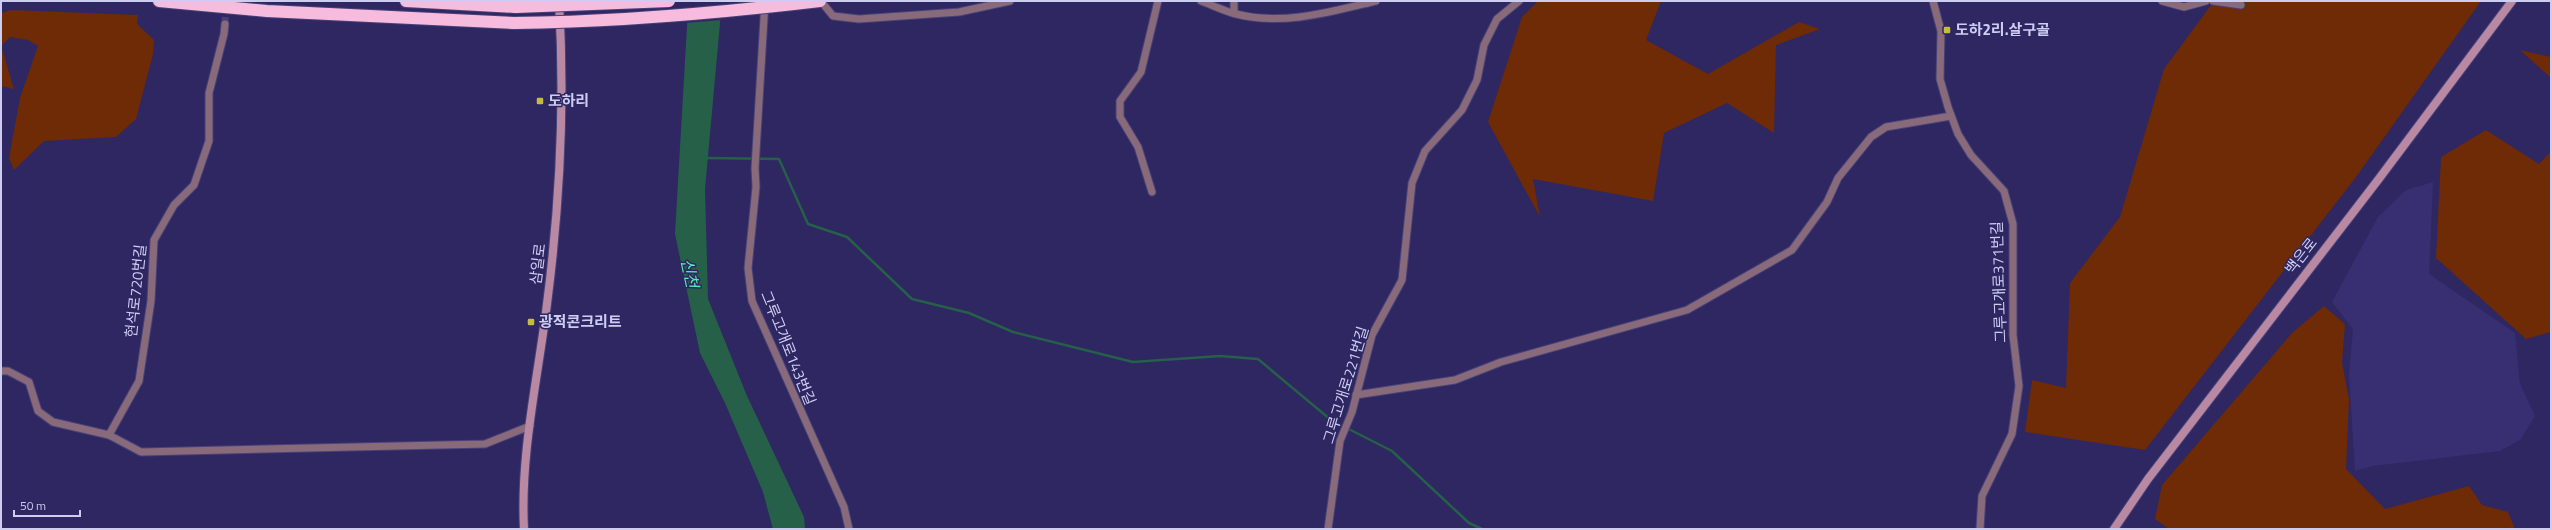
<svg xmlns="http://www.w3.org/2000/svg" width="2552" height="530" font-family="'Titillium Web','Noto Sans KR',sans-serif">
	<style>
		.built { fill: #372f72 }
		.green { fill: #6e2b05 }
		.water { fill: #266049 }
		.pier { fill: #2e2762 }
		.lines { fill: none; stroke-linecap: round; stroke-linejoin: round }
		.stream { stroke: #266049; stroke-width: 2.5 }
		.minor-tunnel { stroke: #464078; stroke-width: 7; stroke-dasharray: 7 3.5; stroke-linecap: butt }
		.minor-casing { stroke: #474279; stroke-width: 9 }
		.secondary-casing { stroke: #474279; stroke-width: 10 }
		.motorway-casing { stroke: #474279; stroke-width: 14 }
		.minor { stroke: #886a7b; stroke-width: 7 }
		.secondary { stroke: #b988a3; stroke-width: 8 }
		.motorway { stroke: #f7bbdd; stroke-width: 12 }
		.motorway-bridge-casing { stroke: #474279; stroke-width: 14; stroke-linecap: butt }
		.motorway-bridge { stroke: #f7bbdd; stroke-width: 12 }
		.poi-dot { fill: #c6bc3c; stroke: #2e2762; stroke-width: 1.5 }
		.labels { text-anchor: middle; stroke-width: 3; stroke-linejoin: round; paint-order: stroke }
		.poi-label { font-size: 15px; font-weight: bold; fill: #cdcdf2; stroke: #2e2762; text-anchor: start }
		.street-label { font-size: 15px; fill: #cdcdf2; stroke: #2e2762 }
		.water-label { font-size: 16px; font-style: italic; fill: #57ecb4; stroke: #2e2762 }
	</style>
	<rect width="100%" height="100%" fill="#2e2762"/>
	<path class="built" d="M2433,182L2429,274L2515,333L2520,384L2535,416L2520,440L2500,451L2373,466L2355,471L2349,375L2353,329L2332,302L2378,217L2406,190Z"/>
	<g class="green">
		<path d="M1538,1H1661L1646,40L1708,74L1799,22L1820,29L1776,45L1774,133L1727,103L1664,133L1653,201L1533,179L1540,217L1488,122L1522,17Z"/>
		<path d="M2214,1H2481L2356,177L2145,450L2025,432L2032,380L2066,388L2070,283L2120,217L2164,69Z"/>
		<path d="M11,10L138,15L137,24L154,40L153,54L136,119L116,137L44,141L14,170L9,158L20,98L38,46L28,40L10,37L1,46L14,89L1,86V13Z"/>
		<path d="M2520,50L2551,57V78Z"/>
		<path d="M2486,130L2539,164L2551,151V332L2526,339L2436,258L2441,157Z"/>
		<path d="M2324,306L2345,324L2342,363L2349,399L2346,469L2385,509L2469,486L2482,505L2508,512L2515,529H2169L2155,519L2162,485L2292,333Z"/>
	</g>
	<path class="water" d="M722,1L705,189L708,299L747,396L804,517L805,529H773L763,492L725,403L700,353L675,234L688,9Z"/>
	<path class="pier" d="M686,1H724L722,20L685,23Z"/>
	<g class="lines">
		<path class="stream" d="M705,158L779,159L808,224L847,237L912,299L969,313L1013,332L1133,362L1220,356L1258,359L1331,420L1392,451L1469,523L1482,529"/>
		<path class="minor-tunnel" d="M225,24L226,1"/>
		<defs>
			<g id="minor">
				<path d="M765,1L755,168L756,187L748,268L752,301L844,507L849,529"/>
				<path d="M1201,1C1212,5 1224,11 1236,14C1283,26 1330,12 1376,1"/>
				<path d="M1234,1V13"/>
				<path d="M1933,1L1941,31L1940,79L1948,107L1958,134L1971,155L2004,191L2013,224V335L2019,386L2012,434L1982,496L1980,529"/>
				<path d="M2162,1L2184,7L2206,1"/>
				<path d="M2213,1L2241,5"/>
				<path d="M824,5L833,16L859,19L959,12L1010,1"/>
				<path d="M1152,192L1138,147L1120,117V101L1141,72L1158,1"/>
				<path d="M1,371H8L29,382L38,411L53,422L109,435L139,381L151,301L154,240L174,205L194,185L209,141V93L224,34L225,24"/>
				<path d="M1356,395L1455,380L1501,362L1687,310L1792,250L1827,202L1838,178L1871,137L1886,127L1951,116"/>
				<path d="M109,435L141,452L485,444L530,426"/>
				<path d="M1328,529L1340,441L1352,412L1372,335L1402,280L1412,183L1425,151L1462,110L1477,80L1484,45L1497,19L1519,1"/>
			</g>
			<g id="secondary">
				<path d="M524,529C520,454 538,378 547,304C560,203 565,103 559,2"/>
				<path d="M2114,529L2148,479L2378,180L2512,1"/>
			</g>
			<g id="motorway">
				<path d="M159,1L267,11L514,23"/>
				<path d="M406,1L516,7"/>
			</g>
		</defs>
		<use href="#minor" class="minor-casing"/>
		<use href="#secondary" class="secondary-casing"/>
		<use href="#motorway" class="motorway-casing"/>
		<use href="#minor" class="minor"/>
		<use href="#secondary" class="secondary"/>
		<use href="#motorway" class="motorway"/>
		<defs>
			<g id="motorway-bridge">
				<path d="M516,7L669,1"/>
				<path d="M514,23C617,22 718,13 820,1"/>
			</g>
		</defs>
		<use href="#motorway-bridge" class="motorway-bridge-casing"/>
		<use href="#motorway-bridge" class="motorway-bridge"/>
	</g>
	<g class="poi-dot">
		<rect x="1943" y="26" width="8" height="8" rx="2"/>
		<rect x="536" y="97" width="8" height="8" rx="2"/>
		<rect x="527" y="318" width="8" height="8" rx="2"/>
	</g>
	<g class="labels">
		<g class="poi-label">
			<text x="1955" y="35">도하2리.살구골</text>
			<text x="548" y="106">도하리</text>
			<text x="539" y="327">광적콘크리트</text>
		</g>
		<g class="street-label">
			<text transform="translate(2301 256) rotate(-52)" y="5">백은로</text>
			<text transform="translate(538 264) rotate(-83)" y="5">삼일로</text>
			<text transform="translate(1999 282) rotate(-92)" y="5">그루고개로371번길</text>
			<text transform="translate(136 291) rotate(-84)" y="5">현석로720번길</text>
			<text transform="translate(788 348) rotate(68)" y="5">그루고개로143번길</text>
			<text transform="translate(1346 385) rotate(-73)" y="5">그루고개로221번길</text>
		</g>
		<g class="water-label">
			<text transform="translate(690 273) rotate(78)" y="6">신천</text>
		</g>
	</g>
	<rect width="2552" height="530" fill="none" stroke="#cdcdf2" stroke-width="4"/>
	<path d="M14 510v6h66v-6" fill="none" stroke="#cdcdf2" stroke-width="2"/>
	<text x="20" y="510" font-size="12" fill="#cdcdf2" stroke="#2e2762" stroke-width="3" paint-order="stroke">50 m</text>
</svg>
